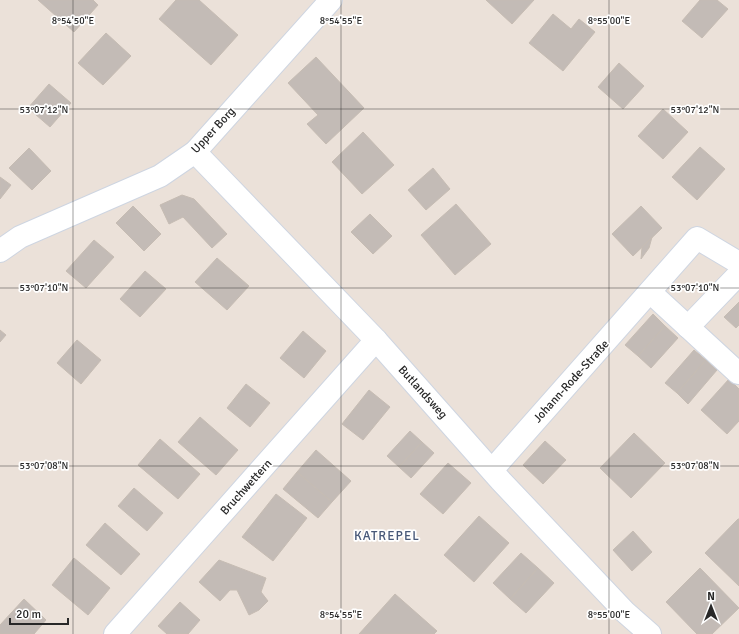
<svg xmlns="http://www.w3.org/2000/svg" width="739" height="634" font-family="Signika,sans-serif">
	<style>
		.building { fill: #c3bbb6; stroke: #c6bcb3 }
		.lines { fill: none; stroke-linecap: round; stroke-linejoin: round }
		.minor-casing { stroke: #ced5e1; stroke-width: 24 }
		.minor { stroke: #fff; stroke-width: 22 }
		.ticks { fill: none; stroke: #282828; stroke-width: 1; stroke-opacity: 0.45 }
		.labels { text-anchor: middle; stroke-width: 3.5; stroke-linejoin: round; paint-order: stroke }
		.street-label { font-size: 12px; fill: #282828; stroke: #fff }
		.neighbourhood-label { font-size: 13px; letter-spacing: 1px; fill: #485878; stroke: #fff }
		.ticks-label { font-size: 10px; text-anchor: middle; fill: #282828; stroke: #fff; stroke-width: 3.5; stroke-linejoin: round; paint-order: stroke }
	</style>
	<rect width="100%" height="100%" fill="#ebe1d9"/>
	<g class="building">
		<path d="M38,0H93L98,5L74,32Z"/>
		<path d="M176,0H199L238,35L211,65L159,19Z"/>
		<path d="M486,0H534L512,24Z"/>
		<path d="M700,0H717L728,9L702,38L682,21Z"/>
		<path d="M553,14L571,29L579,19L595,32L563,71L529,43Z"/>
		<path d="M106,33L131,56L103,85L78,63Z"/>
		<path d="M316,57L364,108L326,144L307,124L318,115L288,83Z"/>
		<path d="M619,63L644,86L623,109L598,87Z"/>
		<path d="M49,84L71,103L50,127L28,108Z"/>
		<path d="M663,109L688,132L663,159L638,136Z"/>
		<path d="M363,132L394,165L362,194L332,162Z"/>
		<path d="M700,147L725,169L697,200L672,177Z"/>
		<path d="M29,148L51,171L32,190L9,168Z"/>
		<path d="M433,168L450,189L426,210L408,190Z"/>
		<path d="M0,177L11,185L0,199Z"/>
		<path d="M182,195L194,199L227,234L212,248L183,217L169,224L160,205Z"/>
		<path d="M456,204L491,244L455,275L421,235Z"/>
		<path d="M133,206L161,234L144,251L116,223Z"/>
		<path d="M641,206L662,228L633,256L612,234Z"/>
		<path d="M370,214L392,236L373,254L351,232Z"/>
		<path d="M652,237L649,248L641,259L642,247Z"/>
		<path d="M94,240L114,257L86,288L66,271Z"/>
		<path d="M217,258L249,286L227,310L195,282Z"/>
		<path d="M145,271L166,289L140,317L120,299Z"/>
		<path d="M739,302V325L736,328L724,317Z"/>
		<path d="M653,314L665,326L638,356L625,345Z"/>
		<path d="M665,326L678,338L651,368L638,356Z"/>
		<path d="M0,330L6,335L0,342Z"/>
		<path d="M303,331L326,351L304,378L280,358Z"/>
		<path d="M77,340L101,360L81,384L57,363Z"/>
		<path d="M694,350L706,360L677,393L665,383Z"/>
		<path d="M706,360L717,370L688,404L677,393Z"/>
		<path d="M729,379L739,389V421L727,434L701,410Z"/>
		<path d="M246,384L270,403L250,427L227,408Z"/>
		<path d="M369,390L390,407L363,440L342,424Z"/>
		<path d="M200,417L238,450L216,475L178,442Z"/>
		<path d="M410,431L422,442L399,467L387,456Z"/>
		<path d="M634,433L665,463L631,498L600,468Z"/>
		<path d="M160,439L200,474L178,499L138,465Z"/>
		<path d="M545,441L566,460L543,484L523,465Z"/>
		<path d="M422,442L434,453L411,478L399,467Z"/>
		<path d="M316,450L351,481L332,502L297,472Z"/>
		<path d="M448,463L471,483L443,514L420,494Z"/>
		<path d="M297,472L332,502L318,518L283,489Z"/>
		<path d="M134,488L163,513L147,531L118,506Z"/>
		<path d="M276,494L307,518L273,561L242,537Z"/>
		<path d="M479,516L509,543L474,582L444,555Z"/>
		<path d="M738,519H739V586L705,553Z"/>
		<path d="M105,523L140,554L121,575L86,545Z"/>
		<path d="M633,531L652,552L632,571L613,550Z"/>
		<path d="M521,553L538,568L510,599L493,583Z"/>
		<path d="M74,558L110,588L88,615L52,585Z"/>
		<path d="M219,560L266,578L261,592L268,601L259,610L249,615L237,590H230L220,601L199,582Z"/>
		<path d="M538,568L554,583L526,613L510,599Z"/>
		<path d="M700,568L739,608L712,634H697L666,602Z"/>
		<path d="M395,594L437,631L434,634H359Z"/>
		<path d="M24,599L46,620L34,634H0V625Z"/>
		<path d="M180,602L200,620L188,634H167L158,626Z"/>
	</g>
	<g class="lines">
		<defs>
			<g id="minor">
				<path d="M195,152L376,340L501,481L625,612L650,634"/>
				<path d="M0,251L20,237L160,176L195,152L331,0"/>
				<path d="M650,292L738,373"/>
				<path d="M688,327L739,274"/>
				<path d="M492,470L697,238L739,263"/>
				<path d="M115,634L376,340"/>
			</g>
		</defs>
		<use href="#minor" class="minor-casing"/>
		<use href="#minor" class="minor"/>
	</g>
	<path class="ticks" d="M73,0V634M341,0V634M609,0V634M0,109H739M0,288H739M0,466H739"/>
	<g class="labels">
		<g class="street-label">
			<text transform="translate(213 130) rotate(-47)" y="4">Upper Borg</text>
			<text transform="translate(571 381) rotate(-48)" y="4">Johann-Rode-Straße</text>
			<text transform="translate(423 392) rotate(48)" y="4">Butlandsweg</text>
			<text transform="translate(246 487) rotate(-48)" y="4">Bruchwettern</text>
		</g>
		<g class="neighbourhood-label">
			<text x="387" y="540">KATREPEL</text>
		</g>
	</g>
	<g class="ticks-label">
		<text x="73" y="24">8°54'50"E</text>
		<text x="341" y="24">8°54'55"E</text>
		<text x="609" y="24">8°55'00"E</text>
		<text x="44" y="113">53°07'12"N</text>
		<text x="695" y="113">53°07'12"N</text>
		<text x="44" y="291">53°07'10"N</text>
		<text x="695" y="291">53°07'10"N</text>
		<text x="44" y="469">53°07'08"N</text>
		<text x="695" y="469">53°07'08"N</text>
		<text x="341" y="618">8°54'55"E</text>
		<text x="609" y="618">8°55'00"E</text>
	</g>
	<g transform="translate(711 606)" stroke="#ffffff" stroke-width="3" paint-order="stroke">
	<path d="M0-3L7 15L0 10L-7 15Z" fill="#282828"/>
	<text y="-6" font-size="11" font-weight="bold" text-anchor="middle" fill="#282828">N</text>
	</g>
	<path d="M10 618v6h58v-6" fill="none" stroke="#282828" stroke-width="2"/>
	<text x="16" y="618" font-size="12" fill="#282828" stroke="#ffffff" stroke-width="3" paint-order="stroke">20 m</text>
</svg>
